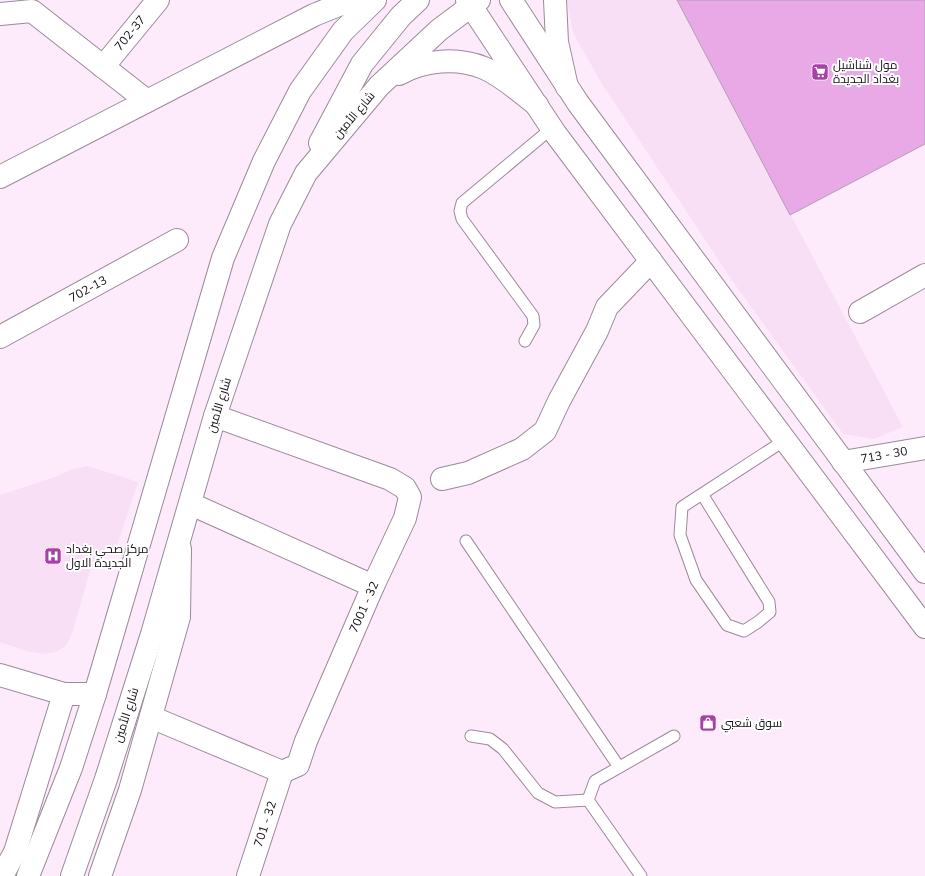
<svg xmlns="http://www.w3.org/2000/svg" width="925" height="876" font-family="'Nunito Sans',Cairo,sans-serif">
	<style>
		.built { fill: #f8dff6 }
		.building { fill: #e9a9e6; stroke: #b09faf }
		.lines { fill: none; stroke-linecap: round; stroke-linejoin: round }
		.lane-casing { stroke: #9b8a9a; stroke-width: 13 }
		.street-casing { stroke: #9b8a9a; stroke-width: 24 }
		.secondary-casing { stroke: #9b8a9a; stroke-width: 24 }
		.primary-casing { stroke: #9b8a9a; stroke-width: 24 }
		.lane { stroke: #fff; stroke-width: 11 }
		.street { stroke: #fff; stroke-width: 22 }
		.secondary { stroke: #fff; stroke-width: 22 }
		.primary { stroke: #fff; stroke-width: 22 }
		.labels { text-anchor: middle; stroke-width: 4; stroke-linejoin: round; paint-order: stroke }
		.street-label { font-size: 12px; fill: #140e14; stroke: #fff }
		.poi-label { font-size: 12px; fill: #140e14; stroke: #fff; text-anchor: start }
	</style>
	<rect width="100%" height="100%" fill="#fdebfc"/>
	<g class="built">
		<path d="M567,0H677L903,427L874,439L843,434L731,279L602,84L573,33Z"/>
		<path d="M88,466L138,482L115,552L97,561L90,571L73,630L67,645L56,652L42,654L26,651L0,642V495L55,477L73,469Z"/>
	</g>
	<path class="building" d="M677,0H925V144L790,215Z"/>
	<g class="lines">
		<defs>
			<g id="lane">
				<path d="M525,341L534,325L533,316L462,219L460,211L462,203L552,128"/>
				<path d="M702,494L769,602L770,612L758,622L744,631L727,625L696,580L680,535L682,507L785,440"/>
				<path d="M466,541L619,767"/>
				<path d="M471,736L490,739L503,749L538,793L555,802L588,800"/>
				<path d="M641,876L588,800L595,781L674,736"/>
			</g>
			<g id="street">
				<path d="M0,14L32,11L147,101"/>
				<path d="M103,67L158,0"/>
				<path d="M0,177L314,15L351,0"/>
				<path d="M860,312L925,275"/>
				<path d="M0,337L177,240"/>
				<path d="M843,462L925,448"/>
				<path d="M442,479L468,473L522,449L545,431L559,401L597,331L607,307L651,261"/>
				<path d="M191,504L373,586"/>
				<path d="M0,675L64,694H95"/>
				<path d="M151,717L282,772L298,765L306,741L373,586L405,518L410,497L405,488L390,479L215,416"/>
				<path d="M2,876L15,852L64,694"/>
				<path d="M248,876L282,772"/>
			</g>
			<g id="secondary">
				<path d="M467,0L555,133L925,627"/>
				<path d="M511,0L578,103L925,572"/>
				<path d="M100,876L130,790L179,617L180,549"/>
			</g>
			<g id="primary">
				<path d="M555,0L557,42L567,87"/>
				<path d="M399,74C424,60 457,57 484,68C503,76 521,93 537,105"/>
				<path d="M320,143L362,64L401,16L418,0"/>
				<path d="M28,876L71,768L95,694L223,258L264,161L300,91L343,31L375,0"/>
				<path d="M72,876L106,779L152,634L215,416L280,224L306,173L379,86L439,30L479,0"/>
			</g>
		</defs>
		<use href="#lane" class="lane-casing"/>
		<use href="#street" class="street-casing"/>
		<use href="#secondary" class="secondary-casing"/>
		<use href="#primary" class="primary-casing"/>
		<use href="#lane" class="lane"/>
		<use href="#street" class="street"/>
		<use href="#secondary" class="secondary"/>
		<use href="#primary" class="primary"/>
	</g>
	<defs>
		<symbol id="supermarket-square" viewBox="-11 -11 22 22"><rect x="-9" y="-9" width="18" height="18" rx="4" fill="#a641a5" stroke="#fff"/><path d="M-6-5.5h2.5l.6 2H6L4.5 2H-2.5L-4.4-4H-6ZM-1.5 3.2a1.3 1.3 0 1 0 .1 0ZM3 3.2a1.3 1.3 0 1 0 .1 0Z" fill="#fff"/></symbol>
		<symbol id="hospital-square" viewBox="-11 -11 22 22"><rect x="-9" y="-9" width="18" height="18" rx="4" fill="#a641a5" stroke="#fff"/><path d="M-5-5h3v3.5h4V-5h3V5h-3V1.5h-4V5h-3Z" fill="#fff"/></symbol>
		<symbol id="shop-square" viewBox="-11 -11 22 22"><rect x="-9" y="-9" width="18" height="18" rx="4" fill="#a641a5" stroke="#fff"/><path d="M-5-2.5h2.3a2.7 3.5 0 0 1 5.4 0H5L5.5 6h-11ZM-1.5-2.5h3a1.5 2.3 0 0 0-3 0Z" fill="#fff"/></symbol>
	</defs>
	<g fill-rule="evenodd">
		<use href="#supermarket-square" x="810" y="62" width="20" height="20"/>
		<use href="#hospital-square" x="43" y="546" width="20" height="20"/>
		<use href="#shop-square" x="698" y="713" width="20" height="20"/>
	</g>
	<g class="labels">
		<g class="street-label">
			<text transform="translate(130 33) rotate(-51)" y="4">702-37</text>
			<text transform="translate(354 115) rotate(-50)" y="4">شارع الأمين</text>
			<text transform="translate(88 289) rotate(-29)" y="4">702-13</text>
			<text transform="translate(219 405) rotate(-73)" y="4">شارع الأمين</text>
			<text transform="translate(884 455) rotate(-10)" y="4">713 - 30</text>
			<text transform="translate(364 607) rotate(-66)" y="4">7001 - 32</text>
			<text transform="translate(126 715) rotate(-72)" y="4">شارع الأمين</text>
			<text transform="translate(265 824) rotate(-72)" y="4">701 - 32</text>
		</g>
		<g class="poi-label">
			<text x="833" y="69">مول شناشيل<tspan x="833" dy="14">بغداد الجديدة</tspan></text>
			<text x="66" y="553">مركز صحي بغداد<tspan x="66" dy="14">الجديدة الاول</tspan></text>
			<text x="721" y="727">سوق شعبي</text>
		</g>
	</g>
</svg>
